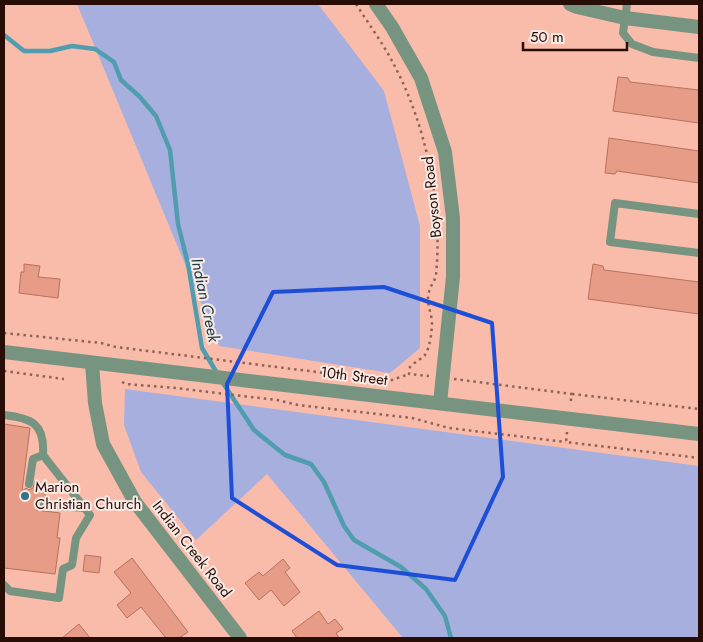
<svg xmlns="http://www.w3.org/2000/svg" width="703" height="642" font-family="Jost,sans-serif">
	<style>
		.green { fill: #a6afde }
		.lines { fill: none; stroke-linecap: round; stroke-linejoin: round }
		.stream { stroke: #509db0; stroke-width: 4.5 }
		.building { fill: #e69c87; stroke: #b7715d }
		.path { stroke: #8e6256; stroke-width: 2.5; stroke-dasharray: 2.5 4; stroke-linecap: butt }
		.service { stroke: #779481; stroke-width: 8 }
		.minor { stroke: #779481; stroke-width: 14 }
		.tertiary { stroke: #779481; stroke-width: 14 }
		.marked { fill: none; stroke: #1d4ed8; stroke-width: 4; stroke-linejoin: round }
		.poi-dot { fill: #317485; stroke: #faeae5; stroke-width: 2 }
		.labels { text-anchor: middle; stroke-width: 4; stroke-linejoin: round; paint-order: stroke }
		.street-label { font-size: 15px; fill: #280d06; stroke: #faeae5 }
		.poi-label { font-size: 15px; fill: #280d06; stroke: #faeae5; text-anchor: start }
		.water-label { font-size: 16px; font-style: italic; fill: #163b44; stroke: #faeae5 }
	</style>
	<rect width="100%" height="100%" fill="#f9bcab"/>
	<g class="green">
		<path d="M77,4H318L384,91L420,226V348L390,373L219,346Z"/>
		<path d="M125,389L699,466V638H403L267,474L196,540L141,472L124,425Z"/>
	</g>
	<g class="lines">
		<g class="stream">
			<path d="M4,35L24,51H50L72,46L95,49L114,62L121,80L139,96L156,116L170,150L178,224L188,264L202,348L217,373"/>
			<path d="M221,380L254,430L285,455L311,464L324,482L344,526L354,540L401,567L426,589L445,616L451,638"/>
		</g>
	</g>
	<g class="building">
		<path d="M618,77L628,78L630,82L699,90V123L613,111Z"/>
		<path d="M609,138L699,151V183L617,171L615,174L605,173Z"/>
		<path d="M24,264L40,266L38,277L60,279L58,298L19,293L21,272H24Z"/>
		<path d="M593,264L603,266L604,270L699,282V314L588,299Z"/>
		<path d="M4,424L30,428L22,491L26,488L29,490L33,488L35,481L49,500H41L38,504L39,508L36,510L60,513L57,538H60L55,574L4,568Z"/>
		<path d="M85,555L101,557L99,573L83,571Z"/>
		<path d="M132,558L188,632L179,638H166L141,607L127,618L117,605L131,593L114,572Z"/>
		<path d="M283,559L290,568L285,572L300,592L284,606L271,590L259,600L245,583L259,572L263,576Z"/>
		<path d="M319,611L328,624L335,619L343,629L336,633L339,638H297L292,631Z"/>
		<path d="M79,624L90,638H62Z"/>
	</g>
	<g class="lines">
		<g class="path">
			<path d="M356,4C368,23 382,42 392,61C426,123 443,205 436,275C435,281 430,286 429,292C426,303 431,311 432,322C432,330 430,348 425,355C421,359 415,362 410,367L409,374L429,376"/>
			<path d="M4,333L101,343L116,347L389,381L409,374"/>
			<path d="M4,371L64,379"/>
			<path d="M454,379L572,394L570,405"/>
			<path d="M122,382L126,384L175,388L277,400L298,405L412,418L449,428L566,442"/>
			<path d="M572,394L699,409"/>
			<path d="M567,432L566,442L699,458"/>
		</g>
		<g class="service">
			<path d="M627,4L623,33L632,44L653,52L699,58"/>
			<path d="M699,214L615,203L610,242L699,253"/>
			<path d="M4,415C32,418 45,424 43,455L90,515L76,538L72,565L63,569L59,598L10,591L4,585"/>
			<path d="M29,484L33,459L43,455"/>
			<path d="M44,505L85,508"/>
		</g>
		<path class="minor" d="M570,4L577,7L625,18L699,27"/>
		<g class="tertiary">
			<path d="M376,4L392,27L421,78L445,152L453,218V277L440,403"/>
			<path d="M4,352L699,434"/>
			<path d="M92,363L95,403L103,444L135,502L240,638"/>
		</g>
	</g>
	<path class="marked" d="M384,287L492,323L503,477L455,580L337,565L232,498L227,384L273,292Z"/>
	<circle class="poi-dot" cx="25" cy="496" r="5"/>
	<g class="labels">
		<g class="street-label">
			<text transform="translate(432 197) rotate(-96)" y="5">Boyson Road</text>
			<text transform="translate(354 376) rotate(7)" y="5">10th Street</text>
			<text transform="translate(192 549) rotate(52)" y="5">Indian Creek Road</text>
		</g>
		<g class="poi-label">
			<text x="35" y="492">Marion<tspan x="35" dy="17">Christian Church</tspan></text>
		</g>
		<g class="water-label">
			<text transform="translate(206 300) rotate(78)" y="6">Indian Creek</text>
		</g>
	</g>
	<rect width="703" height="642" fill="none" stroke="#280d06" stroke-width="10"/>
	<path d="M523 42v8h104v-8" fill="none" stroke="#280d06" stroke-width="2.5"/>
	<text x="530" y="42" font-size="15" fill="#280d06" stroke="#faeae5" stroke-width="4" paint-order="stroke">50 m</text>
</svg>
